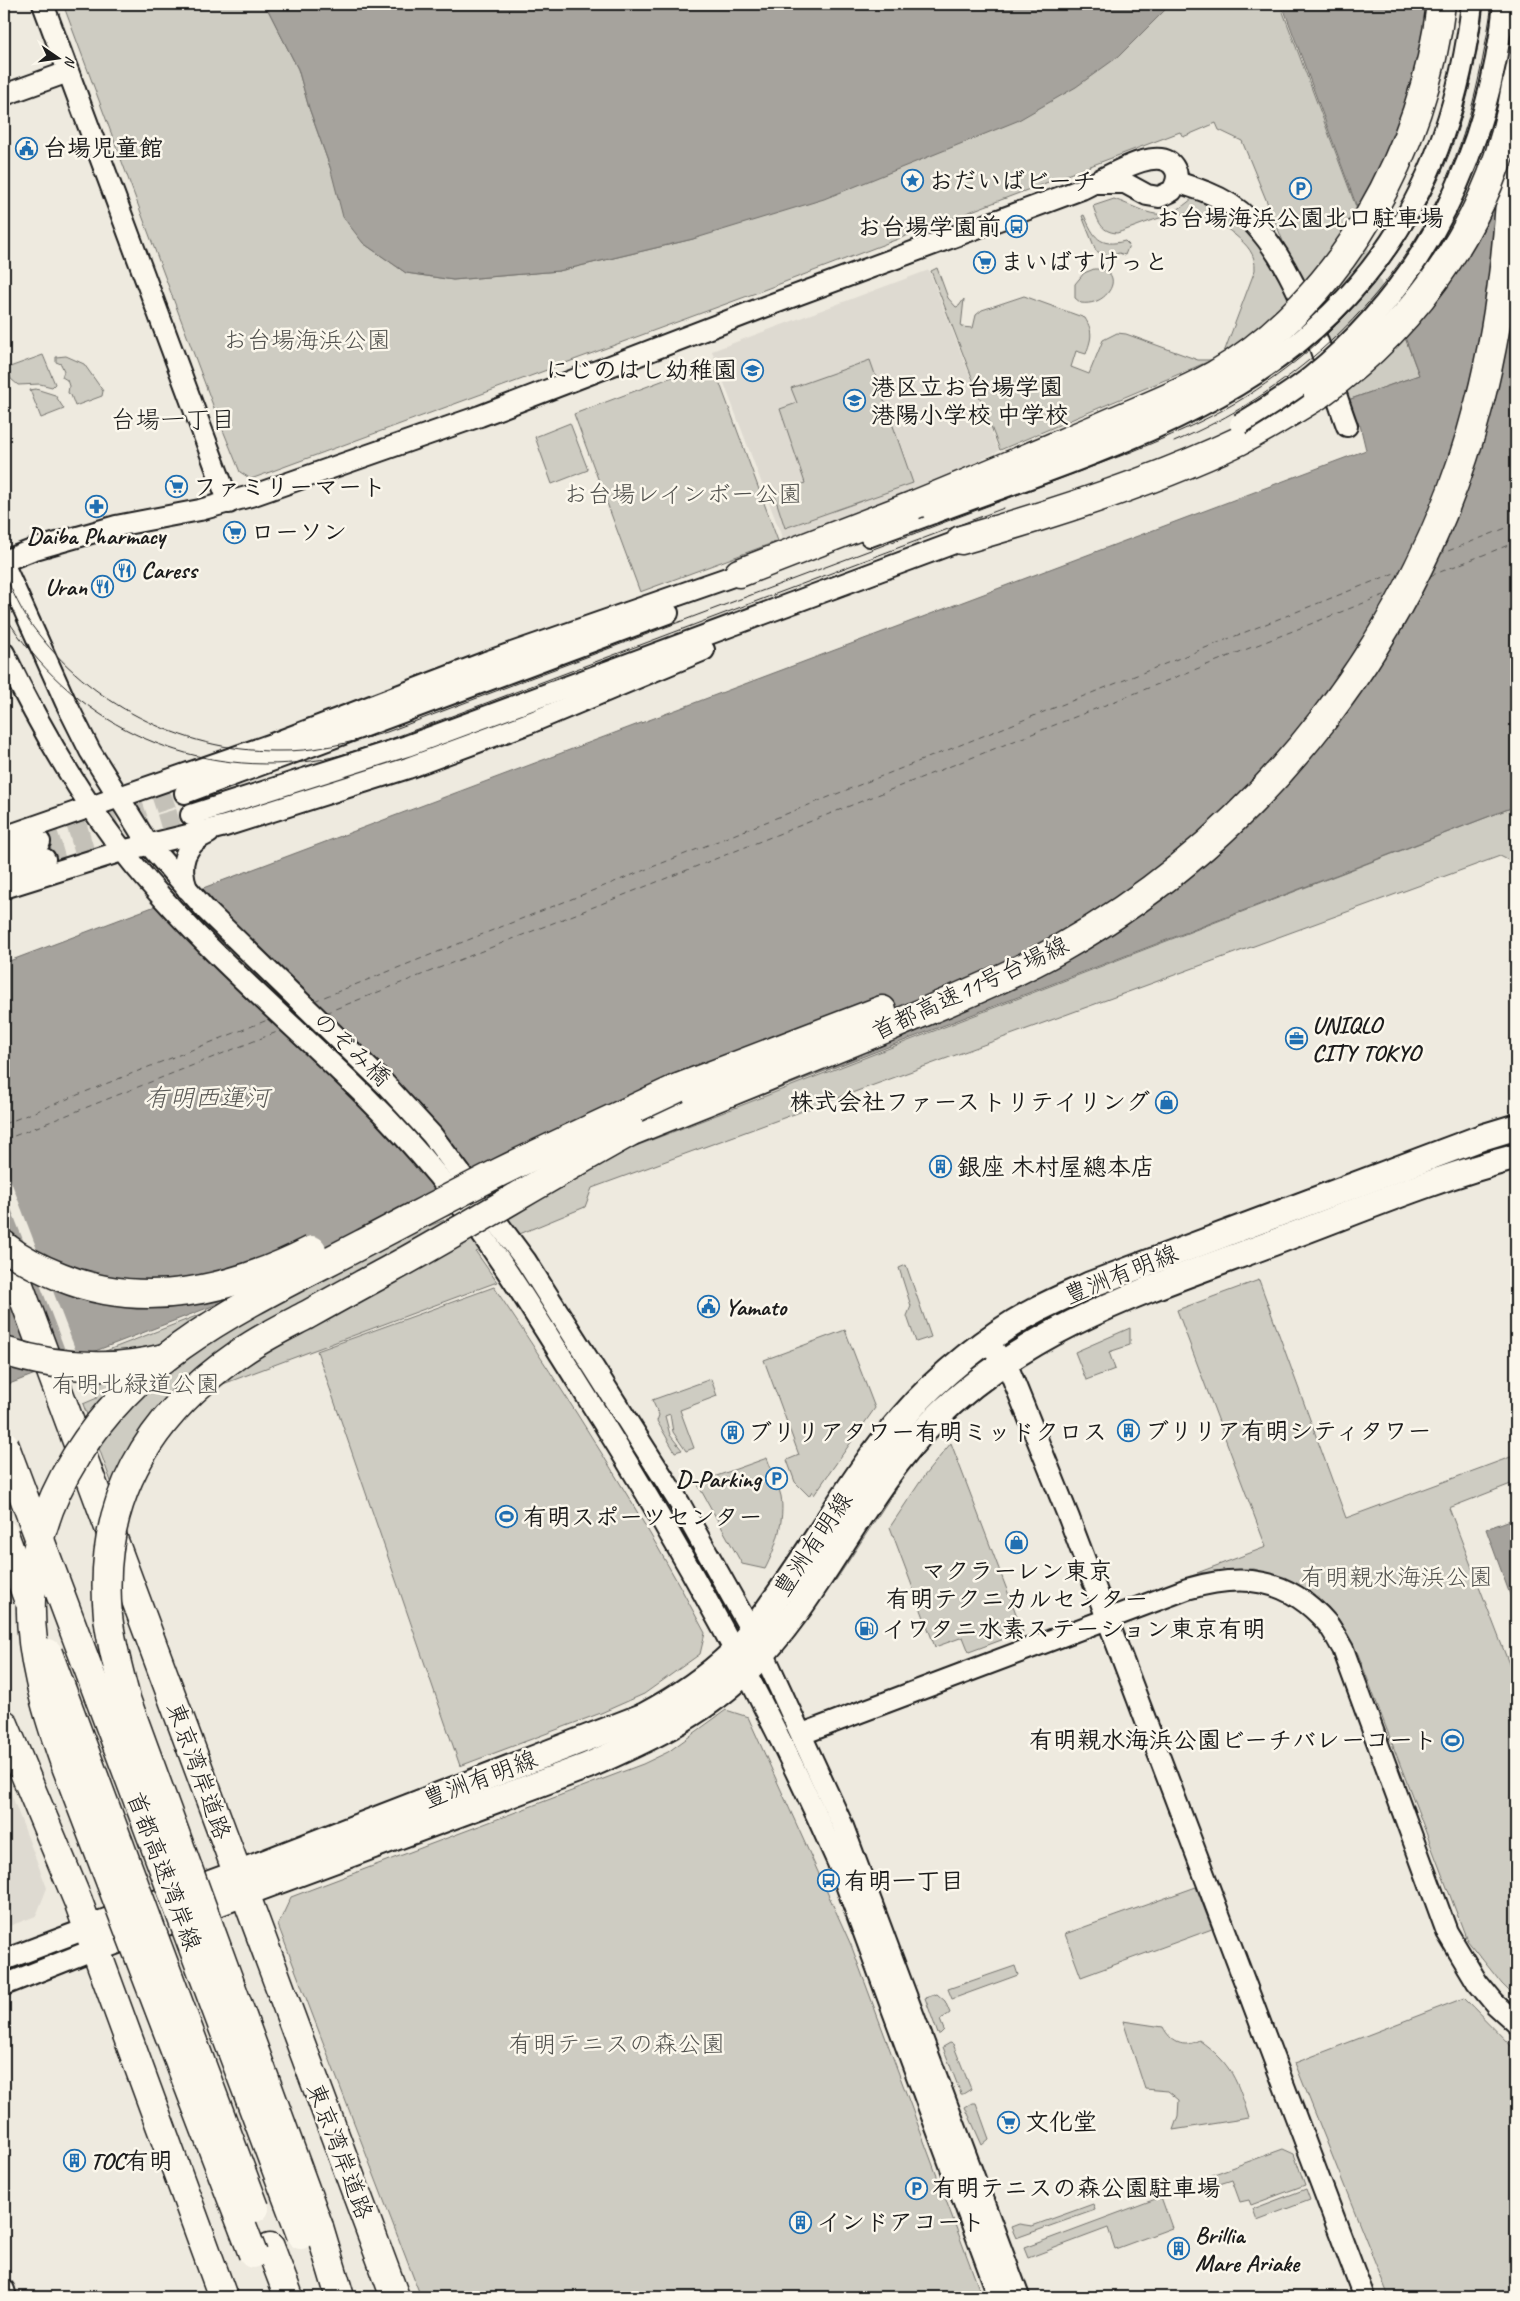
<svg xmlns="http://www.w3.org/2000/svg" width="1520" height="2301" font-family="Caveat,'Klee One',sans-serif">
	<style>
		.built { fill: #dedad1 }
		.green { fill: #ceccc2; stroke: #75746f }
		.water { fill: #a6a39d; stroke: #6f6d69 }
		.pier { fill: #eeeadf }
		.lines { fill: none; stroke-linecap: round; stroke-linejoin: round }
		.ferry { stroke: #5a5956; stroke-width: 1; stroke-dasharray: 6 5; stroke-linecap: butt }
		.minor-tunnel { stroke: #c4c1b8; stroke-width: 20; stroke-dasharray: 20 10; stroke-linecap: butt }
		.minor-casing { stroke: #1c1c1c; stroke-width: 24 }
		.major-casing { stroke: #1c1c1c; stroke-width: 29 }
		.highway-casing { stroke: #1c1c1c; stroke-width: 31 }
		.minor { stroke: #fbf7ec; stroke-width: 20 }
		.major { stroke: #fbf7ec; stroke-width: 25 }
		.highway { stroke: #fbf7ec; stroke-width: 28 }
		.tram { stroke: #1c1c1c; stroke-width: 1 }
		.minor-bridge-casing { stroke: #1c1c1c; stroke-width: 24; stroke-linecap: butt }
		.highway-bridge-casing { stroke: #1c1c1c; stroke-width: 31; stroke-linecap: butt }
		.minor-bridge { stroke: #fbf7ec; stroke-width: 20 }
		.highway-bridge { stroke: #fbf7ec; stroke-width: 28 }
		.labels { text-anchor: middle; stroke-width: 5; stroke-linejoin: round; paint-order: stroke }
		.poi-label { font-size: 24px; font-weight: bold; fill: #1c1c1c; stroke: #fbf7ec; text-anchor: start }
		.park-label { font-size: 24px; fill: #51514e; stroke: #fbf7ec }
		.street-label { font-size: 24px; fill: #1c1c1c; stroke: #fbf7ec }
		.neighbourhood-label { font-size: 25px; fill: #1c1c1c; stroke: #fbf7ec }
		.water-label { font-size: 25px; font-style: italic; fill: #5a5956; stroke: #fbf7ec }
	</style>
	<rect width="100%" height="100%" fill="#eeeadf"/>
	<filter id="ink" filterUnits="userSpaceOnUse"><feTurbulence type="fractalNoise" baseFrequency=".02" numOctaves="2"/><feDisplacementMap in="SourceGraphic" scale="10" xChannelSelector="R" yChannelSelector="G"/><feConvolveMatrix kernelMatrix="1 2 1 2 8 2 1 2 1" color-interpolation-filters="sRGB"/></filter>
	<g filter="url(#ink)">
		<g class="built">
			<path d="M929,270L999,451L917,491L783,540L712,351Z"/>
			<path d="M4,1775L47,1888L36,1916L4,1928Z"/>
		</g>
		<g class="green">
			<path d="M63,4H265L298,69L309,108L330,167L363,243L406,273L453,280L559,271L693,239L1171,4H1280L1419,375L1348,400L1242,141L1219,130L1216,123L1183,137L1180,132L753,294L251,479L240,472L214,408Z"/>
			<path d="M1195,196L1233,215L1272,260L1290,299L1220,363L1255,270C1256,254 1247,245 1235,235C1191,198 1165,217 1117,233C1100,232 1098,220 1093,206L1114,199C1150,212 1162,227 1195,196Z"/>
			<path d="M1084,215C1094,237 1099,248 1125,241L1129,245L1125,255L1119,253L1109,257L1096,251L1082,216Z"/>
			<path d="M937,268L948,298L956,307L959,306L964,299L961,327L973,328L976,315L982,310L1024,296L1085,318C1094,333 1091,339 1086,354L1076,351L1071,367L1089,374L1103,340L1117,333L1126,334L1198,360H1212L1000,450L931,271Z"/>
			<path d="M1094,269C1127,268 1111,307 1081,303L1075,298V284L1084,273Z"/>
			<path d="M43,355L55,384L52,387L40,384L18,385L11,379L7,368Z"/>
			<path d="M66,356L84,364L103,391L102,396L75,406L71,395L68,393L69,386L67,380L62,377L64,371L61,364L56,362V357Z"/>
			<path d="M870,360L913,483L785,528L774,494L805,483L780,409L797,403L791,388Z"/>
			<path d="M712,362L778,541L640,592L574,414Z"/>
			<path d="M36,389L55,395L64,409L41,418L30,390Z"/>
			<path d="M570,423L588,470L552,484L535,437Z"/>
			<path d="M1516,806V864L1500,856L592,1188L585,1207L476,1252L497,1282L172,1403L117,1498L83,1404L97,1398L85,1359Z"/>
			<path d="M906,1265L931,1337L916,1342L907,1316L911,1306L899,1268Z"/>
			<path d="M1259,1280L1346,1518L1516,1455V1482L1449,1508L1516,1682V1998L1502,1984L1467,1940L1358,1654L1338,1618L1309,1592L1277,1576L1254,1569L1197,1573L1266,1547L1177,1310Z"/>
			<path d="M494,1287C569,1399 642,1513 705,1633L700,1654L644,1694L601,1713L460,1766L317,1351Z"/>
			<path d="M1130,1328V1345L1109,1352L1115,1369L1086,1380L1075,1352Z"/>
			<path d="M845,1330L875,1408L814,1495L812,1491L809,1496L795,1482L787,1460L799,1455L764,1360Z"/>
			<path d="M711,1379L717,1396L680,1410L694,1448L686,1451L673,1432L670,1414L665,1416L670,1435L682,1450L675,1452L657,1421L659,1415L652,1400Z"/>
			<path d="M951,1443L1023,1632L969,1652L963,1637L935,1647L890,1527L924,1476Z"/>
			<path d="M767,1458C771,1470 778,1483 781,1496C785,1519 776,1548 765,1569L742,1564L697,1483Z"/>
			<path d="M898,1478L901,1481L836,1580L832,1578Z"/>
			<path d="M726,1710L748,1717L851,1945L982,2297H421L278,1925L291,1897L643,1764L668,1752Z"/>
			<path d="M1196,1887L1212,1929L1081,1977L1065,1934Z"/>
			<path d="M1015,1966L1018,1975L952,1999L948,1989Z"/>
			<path d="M937,1994L945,2001L950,2013L940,2020L944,2030L940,2034H938L925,1998Z"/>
			<path d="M1464,1998L1516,2051V2297H1389L1295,2063Z"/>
			<path d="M1123,2021L1163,2027C1171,2042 1183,2049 1199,2040C1232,2064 1237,2080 1249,2118L1173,2130L1178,2116L1179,2100L1168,2091L1145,2089Z"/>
			<path d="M950,2043L953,2044L971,2089L963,2094H961L943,2047Z"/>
			<path d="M972,2103H976L989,2139L982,2145L965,2107Z"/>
			<path d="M1283,2149L1294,2154L1305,2185L1251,2205L1249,2200L1240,2202L1232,2180L1207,2188L1204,2184L1206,2177Z"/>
			<path d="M1306,2189L1310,2200L1257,2220L1253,2209Z"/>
			<path d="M1161,2197L1172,2228L1115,2249L1108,2228L1028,2258L1024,2248Z"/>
			<path d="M1093,2204L1095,2210L1016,2238L1011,2227L1019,2224L1032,2226Z"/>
		</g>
		<g class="water">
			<path d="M265,4H1171L1119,56L1076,87L1017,121L824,199L693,239L559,271L453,280L406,273L363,243L343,217L330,167L309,108L298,69Z"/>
			<path d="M1282,4H1516V806L4,1386V963L1366,450L1360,425L1357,426L1348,400L1419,375Z"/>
			<path d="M1516,1518V1611L1486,1529Z"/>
		</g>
		<g class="pier">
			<path d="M1434,4H1516V133L1400,334L1359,223L1409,119Z"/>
			<path d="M4,1163L79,1359L70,1363L4,1190Z"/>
		</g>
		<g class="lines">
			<g class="ferry">
				<path d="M1438,555L1516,524"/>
				<path d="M1430,576L1516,542"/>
				<path d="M314,1001L1402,570"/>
				<path d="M325,1013L1389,593"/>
				<path d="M4,1124L270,1019"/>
				<path d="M4,1140L282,1030"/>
			</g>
			<g class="minor-tunnel">
				<path d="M40,842L185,793"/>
				<path d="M45,859L191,815"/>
			</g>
			<defs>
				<g id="minor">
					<path d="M43,4L229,503"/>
					<path d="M4,95L68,72"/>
					<path d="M1177,182C1195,188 1213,193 1230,204C1295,246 1321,355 1347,426"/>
					<path d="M870,536L933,513"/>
					<path d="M4,561L32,550L116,526L200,510L254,495L480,416L759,309L1082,189C1101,181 1161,140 1175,169C1179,176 1176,184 1172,191L1159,197L1147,195L1125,183H1097"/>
					<path d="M4,565L66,703L90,751L148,844L206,910L386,1085L432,1135L526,1261L680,1504L763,1652L842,1824L1019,2297"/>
					<path d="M4,653C42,732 88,812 146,879C236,985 350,1068 438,1176C491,1242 535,1314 580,1386C677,1539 765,1697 838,1863L999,2297"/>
					<path d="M185,793L668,613"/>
					<path d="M191,815L407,746L973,536"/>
					<path d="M4,837L272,744L486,662L753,569"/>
					<path d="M4,854L40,842"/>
					<path d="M4,873L45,859"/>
					<path d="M4,888L122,851L225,826L408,768L532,722L704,650"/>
					<path d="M187,889C178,864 184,844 209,833"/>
					<path d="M988,1341L1010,1372L1069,1518L1364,2297"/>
					<path d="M802,1734L1187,1589C1242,1573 1287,1577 1327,1623C1333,1630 1338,1641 1343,1649L1447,1932L1477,1982L1495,2004L1516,2023"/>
					<path d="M4,1960L86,1929"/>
					<path d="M4,1985L95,1949"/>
					<path d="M4,2290L6,2297"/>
				</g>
				<g id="major">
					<path d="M86,1929L236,1874L644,1716C676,1699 706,1679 733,1653C749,1636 764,1616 777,1597C820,1538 855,1472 903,1417C938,1376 990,1334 1038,1309C1055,1300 1072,1293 1089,1285L1483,1137L1516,1127"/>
					<path d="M95,1949L587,1766C644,1741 699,1716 744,1673C821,1599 859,1495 934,1420C1031,1322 1163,1285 1288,1237C1363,1209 1438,1177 1516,1157"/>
				</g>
				<g id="highway">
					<path d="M961,540C1053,514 1153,482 1239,441C1267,427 1292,411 1318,395"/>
					<path d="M739,573L914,505"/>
					<path d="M678,1088L882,1010"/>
					<path d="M632,1131C718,1097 804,1062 889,1027C947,1002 1006,979 1061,948C1265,833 1421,630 1479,404C1513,273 1516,138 1512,4"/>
					<path d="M4,1245L395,2297"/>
					<path d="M4,1724L78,1901L223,2297"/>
					<path d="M319,2227L340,2297"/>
					<path d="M270,2247L289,2297"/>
				</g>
			</defs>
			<use href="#minor" class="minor-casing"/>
			<use href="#major" class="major-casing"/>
			<use href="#highway" class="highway-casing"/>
			<use href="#minor" class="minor"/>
			<use href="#major" class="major"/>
			<use href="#highway" class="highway"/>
			<g class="tram">
				<path d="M1447,177C1472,121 1483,64 1492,4"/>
				<path d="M1174,442C1287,394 1384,309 1438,198"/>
				<path d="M4,574C13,592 21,611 33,627C89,703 181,751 275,751C313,752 350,743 387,732L1131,452C1167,437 1203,422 1237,402C1341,340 1425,239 1460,122C1472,83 1479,44 1484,4"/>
				<path d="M4,614C70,721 185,778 311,761C337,758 362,748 388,740L1004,508"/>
			</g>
			<defs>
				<g id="minor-bridge">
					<path d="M1240,424C1264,409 1290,394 1312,376C1428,281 1489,150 1504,4"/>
					<path d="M933,513C1022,480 1115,450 1200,406C1366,321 1451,187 1472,4"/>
				</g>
				<g id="highway-bridge">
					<path d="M1318,395C1421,321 1496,212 1516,86"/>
					<path d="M914,505C978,479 1041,452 1105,425C1141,409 1180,395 1215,375C1342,301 1425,147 1441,4"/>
					<path d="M4,1246C21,1259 41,1269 61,1277C144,1311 234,1290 312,1250"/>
					<path d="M4,1351C57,1368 109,1372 164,1358"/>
					<path d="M4,1444L301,2235"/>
					<path d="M4,1534L28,1599"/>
					<path d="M48,1653L255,2208"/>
					<path d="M319,2227L126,1699C119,1672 111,1644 108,1616C97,1502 148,1416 240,1353C261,1338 284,1327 307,1315C334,1300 361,1285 389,1270C471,1225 550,1176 632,1131"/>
					<path d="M253,2254L64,1761C46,1710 29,1654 31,1599C34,1495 99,1405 181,1346C237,1306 301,1276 362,1244C408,1220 454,1195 500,1172C559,1143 619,1116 678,1088"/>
				</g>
			</defs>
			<use href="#minor-bridge" class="minor-bridge-casing"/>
			<use href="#highway-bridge" class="highway-bridge-casing"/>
			<use href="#minor-bridge" class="minor-bridge"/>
			<use href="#highway-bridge" class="highway-bridge"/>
		</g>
	</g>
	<defs>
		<symbol id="civic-ring" viewBox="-11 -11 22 22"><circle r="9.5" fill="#fbf7ec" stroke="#1f6fb2" stroke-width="1.5"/><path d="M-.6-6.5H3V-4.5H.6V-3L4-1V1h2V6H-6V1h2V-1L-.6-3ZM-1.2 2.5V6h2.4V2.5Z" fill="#1f6fb2"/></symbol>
		<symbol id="sight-ring" viewBox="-11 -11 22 22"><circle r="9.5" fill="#fbf7ec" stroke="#1f6fb2" stroke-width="1.5"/><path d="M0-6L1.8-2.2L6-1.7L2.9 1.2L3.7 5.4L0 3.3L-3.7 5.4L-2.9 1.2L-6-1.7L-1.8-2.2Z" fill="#1f6fb2"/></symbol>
		<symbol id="parking-ring" viewBox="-11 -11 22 22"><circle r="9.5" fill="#fbf7ec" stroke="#1f6fb2" stroke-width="1.5"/><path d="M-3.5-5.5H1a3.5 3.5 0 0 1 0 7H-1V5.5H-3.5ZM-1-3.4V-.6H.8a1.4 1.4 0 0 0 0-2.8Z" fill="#1f6fb2"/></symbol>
		<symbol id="bus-ring" viewBox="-11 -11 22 22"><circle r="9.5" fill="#fbf7ec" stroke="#1f6fb2" stroke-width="1.5"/><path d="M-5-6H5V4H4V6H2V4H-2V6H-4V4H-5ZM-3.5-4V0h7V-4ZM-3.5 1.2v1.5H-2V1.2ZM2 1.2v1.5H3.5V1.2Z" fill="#1f6fb2"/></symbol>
		<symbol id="supermarket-ring" viewBox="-11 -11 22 22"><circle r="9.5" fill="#fbf7ec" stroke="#1f6fb2" stroke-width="1.5"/><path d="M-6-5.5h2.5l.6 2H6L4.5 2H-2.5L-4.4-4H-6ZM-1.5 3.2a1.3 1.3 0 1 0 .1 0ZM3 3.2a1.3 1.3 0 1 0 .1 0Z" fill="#1f6fb2"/></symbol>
		<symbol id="school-ring" viewBox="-11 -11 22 22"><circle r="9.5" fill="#fbf7ec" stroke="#1f6fb2" stroke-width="1.5"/><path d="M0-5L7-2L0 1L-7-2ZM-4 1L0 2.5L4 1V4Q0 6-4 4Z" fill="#1f6fb2"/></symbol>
		<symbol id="pharmacy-ring" viewBox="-11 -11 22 22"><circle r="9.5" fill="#fbf7ec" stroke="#1f6fb2" stroke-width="1.5"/><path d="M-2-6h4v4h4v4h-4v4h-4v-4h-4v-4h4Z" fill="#1f6fb2"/></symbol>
		<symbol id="restaurant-ring" viewBox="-11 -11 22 22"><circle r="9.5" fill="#fbf7ec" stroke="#1f6fb2" stroke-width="1.5"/><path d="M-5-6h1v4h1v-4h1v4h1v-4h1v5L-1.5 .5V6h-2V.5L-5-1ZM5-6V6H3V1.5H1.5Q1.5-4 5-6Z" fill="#1f6fb2"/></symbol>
		<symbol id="office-ring" viewBox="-11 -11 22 22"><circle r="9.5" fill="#fbf7ec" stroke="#1f6fb2" stroke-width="1.5"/><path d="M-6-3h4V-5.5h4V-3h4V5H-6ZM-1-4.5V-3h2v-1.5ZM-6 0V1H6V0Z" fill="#1f6fb2"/></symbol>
		<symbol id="shop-ring" viewBox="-11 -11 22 22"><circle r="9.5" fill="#fbf7ec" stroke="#1f6fb2" stroke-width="1.5"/><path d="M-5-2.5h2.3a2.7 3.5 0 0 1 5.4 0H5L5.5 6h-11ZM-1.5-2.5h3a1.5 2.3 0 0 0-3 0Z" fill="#1f6fb2"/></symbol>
		<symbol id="building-ring" viewBox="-11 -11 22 22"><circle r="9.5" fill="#fbf7ec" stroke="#1f6fb2" stroke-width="1.5"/><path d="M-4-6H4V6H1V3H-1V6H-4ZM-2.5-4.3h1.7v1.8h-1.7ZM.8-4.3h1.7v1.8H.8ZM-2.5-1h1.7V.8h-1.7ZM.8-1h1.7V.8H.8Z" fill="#1f6fb2"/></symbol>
		<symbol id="stadium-ring" viewBox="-11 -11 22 22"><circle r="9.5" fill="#fbf7ec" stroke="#1f6fb2" stroke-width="1.5"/><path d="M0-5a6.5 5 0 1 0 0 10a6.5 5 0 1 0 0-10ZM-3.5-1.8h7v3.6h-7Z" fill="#1f6fb2"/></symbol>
		<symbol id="fuel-ring" viewBox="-11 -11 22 22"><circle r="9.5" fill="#fbf7ec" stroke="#1f6fb2" stroke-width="1.5"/><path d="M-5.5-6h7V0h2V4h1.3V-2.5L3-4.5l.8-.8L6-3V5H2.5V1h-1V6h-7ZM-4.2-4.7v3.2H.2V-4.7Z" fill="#1f6fb2"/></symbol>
	</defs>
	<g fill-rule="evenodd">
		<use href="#civic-ring" x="14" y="136" width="25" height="25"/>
		<use href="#sight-ring" x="900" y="168" width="25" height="25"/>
		<use href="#parking-ring" x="1288" y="176" width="25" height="25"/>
		<use href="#bus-ring" x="1004" y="214" width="25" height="25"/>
		<use href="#supermarket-ring" x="972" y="250" width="25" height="25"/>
		<use href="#school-ring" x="740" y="358" width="25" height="25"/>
		<use href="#school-ring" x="842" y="388" width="25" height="25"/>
		<use href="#supermarket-ring" x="164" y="474" width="25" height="25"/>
		<use href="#pharmacy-ring" x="84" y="494" width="25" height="25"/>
		<use href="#supermarket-ring" x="222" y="520" width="25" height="25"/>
		<use href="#restaurant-ring" x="112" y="558" width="25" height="25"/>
		<use href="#restaurant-ring" x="90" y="574" width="25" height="25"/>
		<use href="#office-ring" x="1284" y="1026" width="25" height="25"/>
		<use href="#shop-ring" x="1154" y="1090" width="25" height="25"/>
		<use href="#building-ring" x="928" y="1154" width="25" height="25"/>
		<use href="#civic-ring" x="696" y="1294" width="25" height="25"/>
		<use href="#building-ring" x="1116" y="1418" width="25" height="25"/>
		<use href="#building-ring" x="720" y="1420" width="25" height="25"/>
		<use href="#parking-ring" x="764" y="1466" width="25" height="25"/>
		<use href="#stadium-ring" x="494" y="1504" width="25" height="25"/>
		<use href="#shop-ring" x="1004" y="1530" width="25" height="25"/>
		<use href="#fuel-ring" x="854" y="1616" width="25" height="25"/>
		<use href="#stadium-ring" x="1440" y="1728" width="25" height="25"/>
		<use href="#bus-ring" x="816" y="1868" width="25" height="25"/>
		<use href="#supermarket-ring" x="996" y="2110" width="25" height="25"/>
		<use href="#building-ring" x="62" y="2148" width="25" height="25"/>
		<use href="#parking-ring" x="904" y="2176" width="25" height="25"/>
		<use href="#building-ring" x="788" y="2210" width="25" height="25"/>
		<use href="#building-ring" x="1166" y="2236" width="25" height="25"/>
	</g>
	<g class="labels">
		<g class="poi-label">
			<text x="43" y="156">台場児童館</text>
			<text x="929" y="189">おだいばビーチ</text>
			<text x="1300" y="226" text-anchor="middle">お台場海浜公園北口駐車場</text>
			<text x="1001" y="235" text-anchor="end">お台場学園前</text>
			<text x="1000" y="270">まいばすけっと</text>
			<text x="737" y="378" text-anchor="end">にじのはし幼稚園</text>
			<text x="871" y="395">港区立お台場学園<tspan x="871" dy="28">港陽小学校 中学校</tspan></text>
			<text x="193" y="495">ファミリーマート</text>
			<text x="251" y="540">ローソン</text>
			<text x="96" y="544" text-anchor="middle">Daiba Pharmacy</text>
			<text x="141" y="578">Caress</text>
			<text x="87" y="595" text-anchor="end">Uran</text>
			<text x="1312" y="1033">UNIQLO<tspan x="1312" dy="28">CITY TOKYO</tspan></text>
			<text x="1150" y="1110" text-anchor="end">株式会社ファーストリテイリング</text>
			<text x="957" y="1175">銀座 木村屋總本店</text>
			<text x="725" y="1315">Yamato</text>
			<text x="1145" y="1439">ブリリア有明シティタワー</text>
			<text x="748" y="1440">ブリリアタワー有明ミッドクロス</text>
			<text x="761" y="1487" text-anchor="end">D-Parking</text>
			<text x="523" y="1525">有明スポーツセンター</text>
			<text x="1017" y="1579" text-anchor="middle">マクラーレン東京<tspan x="1017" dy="28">有明テクニカルセンター</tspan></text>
			<text x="882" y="1637">イワタニ水素ステーション東京有明</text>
			<text x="1437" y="1748" text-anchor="end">有明親水海浜公園ビーチバレーコート</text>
			<text x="844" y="1889">有明一丁目</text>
			<text x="1025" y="2130">文化堂</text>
			<text x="90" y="2169">TOC有明</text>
			<text x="932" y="2196">有明テニスの森公園駐車場</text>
			<text x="817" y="2230">インドアコート</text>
			<text x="1195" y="2243">Brillia<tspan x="1195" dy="28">Mare Ariake</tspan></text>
		</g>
		<g class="park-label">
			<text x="307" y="348">お台場海浜公園</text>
			<text x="683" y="502">お台場レインボー公園</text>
			<text x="136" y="1392">有明北緑道公園</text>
			<text x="1397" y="1585">有明親水海浜公園</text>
			<text x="617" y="2052">有明テニスの森公園</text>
		</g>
		<g class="street-label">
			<text transform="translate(970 988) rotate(-25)" y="8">首都高速11号台場線</text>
			<text transform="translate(352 1049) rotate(43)" y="8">のぞみ橋</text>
			<text transform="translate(1121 1274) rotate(-22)" y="8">豊洲有明線</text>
			<text transform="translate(813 1544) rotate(-56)" y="8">豊洲有明線</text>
			<text transform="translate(199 1771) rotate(70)" y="8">東京湾岸道路</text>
			<text transform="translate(480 1779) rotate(-21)" y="8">豊洲有明線</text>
			<text transform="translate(164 1871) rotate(69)" y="8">首都高速湾岸線</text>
			<text transform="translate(340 2151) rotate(69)" y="8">東京湾岸道路</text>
		</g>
		<g class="neighbourhood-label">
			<text x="173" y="428">台場一丁目</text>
		</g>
		<g class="water-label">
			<text x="207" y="1106">有明西運河</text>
		</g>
	</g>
	<rect width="1520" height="2301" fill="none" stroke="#fbf7ec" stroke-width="20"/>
	<rect x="10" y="10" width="1500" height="2281" fill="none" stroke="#1c1c1c" stroke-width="2" filter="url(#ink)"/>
	<g transform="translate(58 58) rotate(103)" stroke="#fbf7ec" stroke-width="4" paint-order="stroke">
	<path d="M0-4L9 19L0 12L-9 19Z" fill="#1c1c1c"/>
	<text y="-8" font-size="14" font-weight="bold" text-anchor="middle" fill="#1c1c1c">N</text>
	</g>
</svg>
